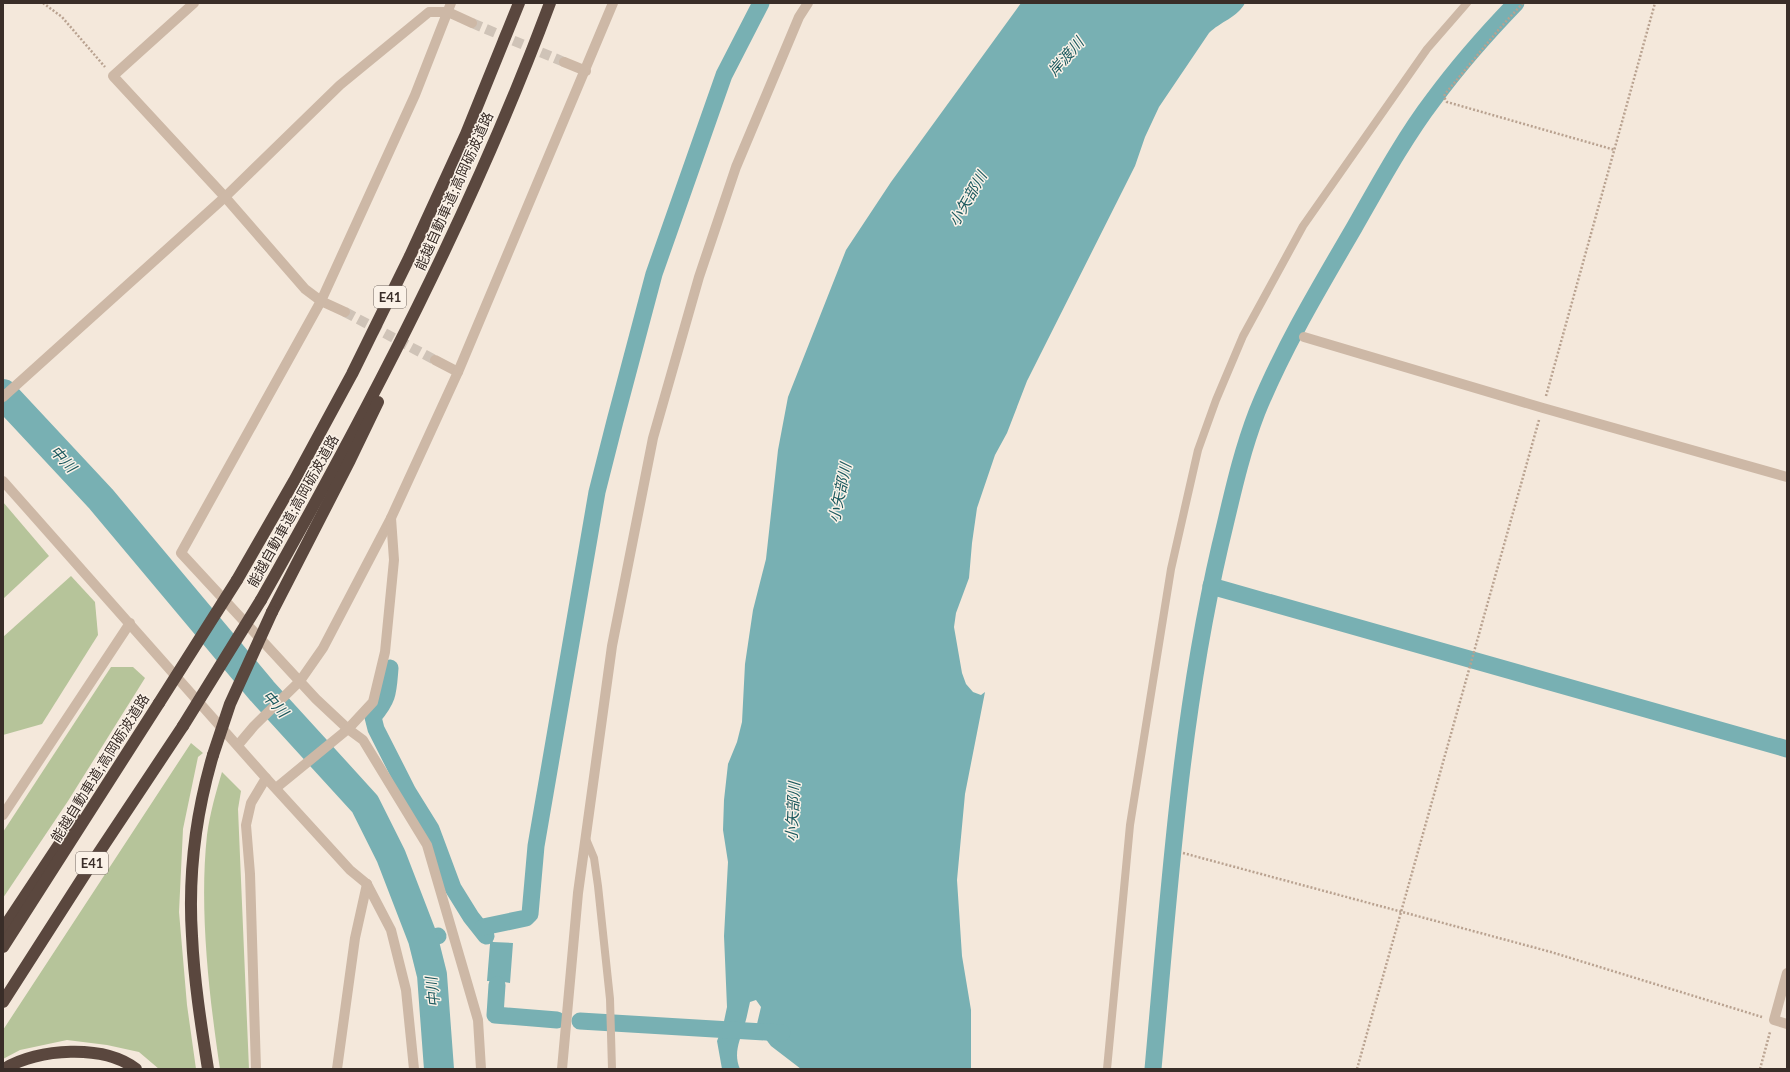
<svg xmlns="http://www.w3.org/2000/svg" width="1790" height="1072" font-family="Lato,'Noto Sans JP',sans-serif">
	<style>
		.green { fill: #b6c49a }
		.water { fill: #78b0b3 }
		.lines { fill: none; stroke-linecap: round; stroke-linejoin: round }
		.canal { stroke: #78b0b3; stroke-width: 17 }
		.river { stroke: #78b0b3; stroke-width: 30 }
		.minor-tunnel { stroke: #cfc3b7; stroke-width: 10; stroke-dasharray: 10 5; stroke-linecap: butt }
		.path { stroke: #b9a290; stroke-width: 2.5; stroke-dasharray: 2 2; stroke-linecap: butt }
		.service { stroke: #cdb8a6; stroke-width: 8 }
		.minor { stroke: #cdb8a6; stroke-width: 10 }
		.tertiary { stroke: #cdb8a6; stroke-width: 10 }
		.motorway { stroke: #5a473e; stroke-width: 12 }
		.motorway-bridge { stroke: #5a473e; stroke-width: 12 }
		.labels { text-anchor: middle; stroke-width: 3; stroke-linejoin: round; paint-order: stroke }
		.shield { fill: #fbf2e8; stroke: #736862; stroke-width: 1 }
		.shield-label { font-size: 13px; font-weight: bold; fill: #392d28 }
		.street-label { font-size: 14px; fill: #392d28; stroke: #fbf2e8 }
		.water-label { font-size: 15px; font-style: italic; fill: #1a585d; stroke: #fbf2e8 }
	</style>
	<rect width="100%" height="100%" fill="#f4e8db"/>
	<g class="green">
		<path d="M3,502L49,556L3,599Z"/>
		<path d="M71,576L95,602L98,635L42,724L3,735V637Z"/>
		<path d="M111,667H133L145,678L68,801L3,898V832Z"/>
		<path d="M191,743L203,753L198,757L183,829L179,912L187,1005L196,1069H159L139,1052L107,1045L67,1040L20,1050L3,1059V1030Z"/>
		<path d="M222,772L241,791L238,809L249,1069H220C209,995 199,909 207,835C210,813 216,792 222,772Z"/>
	</g>
	<g class="water">
		<path d="M1021,3H1245C1238,17 1220,22 1209,33L1159,107L1145,137L1135,166L1027,381L1007,433L995,455L977,508L972,543L969,578L956,613L954,627L962,673L966,684L973,692L981,695L985,692L965,794L957,880L962,956L971,1010V1069H801L771,1046L759,1030L757,1024L761,1007L756,1000L750,1002C748,1010 747,1018 744,1026C740,1041 733,1053 740,1069H722L717,1041L723,1026L727,1007L724,936L728,862L723,830L724,800L728,764L737,742L742,722L745,664L753,610L766,559L778,450L788,397L846,250L891,182Z"/>
		<path d="M489,934L493,942L513,943L510,983L504,982L503,986L492,985V981H487L490,944L484,937Z"/>
	</g>
	<g class="lines">
		<g class="canal">
			<path d="M1211,586L1787,749"/>
			<path d="M390,668C388,692 389,698 373,717L376,729L408,792L431,829L453,888L471,917L486,936"/>
			<path d="M483,927L526,918L530,914L536,846L597,492L615,421L654,274L724,75L761,3"/>
			<path d="M423,939L438,936"/>
			<path d="M497,985L495,1015L557,1020"/>
			<path d="M580,1021L782,1033"/>
			<path d="M1153,1069C1169,894 1180,718 1220,546C1231,501 1240,456 1257,412C1283,348 1319,288 1354,228C1378,186 1404,138 1433,100C1458,66 1487,33 1516,3"/>
		</g>
		<path class="river" d="M3,394L101,499L262,691L365,804L391,856L423,939L432,975L439,1069"/>
		<g class="minor-tunnel">
			<path d="M472,23L564,62"/>
			<path d="M345,312L435,360"/>
		</g>
		<g class="path">
			<path d="M43,3L62,17L105,67"/>
			<path d="M1523,3L1500,28L1445,94L1444,97L1447,102L1615,150"/>
			<path d="M1546,396L1655,3"/>
			<path d="M1183,853L1551,952L1762,1017"/>
			<path d="M1357,1069L1539,420"/>
			<path d="M1760,1069L1770,1032"/>
		</g>
		<g class="service">
			<path d="M586,839L594,858L598,886L610,999L612,1069"/>
			<path d="M1107,1069L1130,825L1171,569L1198,450L1216,400L1243,336L1303,226L1427,49L1467,3"/>
		</g>
		<g class="minor">
			<path d="M194,3L113,76L225,197L305,289L321,301L345,312"/>
			<path d="M451,3L415,95L321,301L181,553L316,699L348,729L363,740L427,845L478,1020L481,1069"/>
			<path d="M564,62L586,71"/>
			<path d="M1304,337L1543,408L1787,477"/>
			<path d="M435,360L458,372"/>
			<path d="M3,397L225,197L340,85L429,12H448L472,23"/>
			<path d="M238,745L254,726L300,681L323,648L391,518L458,372L613,3"/>
			<path d="M276,788L348,729L373,702L385,652L394,560L391,518"/>
			<path d="M367,884L391,930L406,990L414,1069"/>
			<path d="M1787,973L1774,1020L1787,1024"/>
			<path d="M256,1069L250,874L246,825L251,803L266,778"/>
			<path d="M337,1069L355,938L367,884"/>
			<path d="M562,1069L578,893L612,646L653,438L699,277L736,167L799,17L808,3"/>
		</g>
		<g class="tertiary">
			<path d="M3,481L266,778L350,870L367,884"/>
			<path d="M3,815L130,623"/>
		</g>
		<g class="motorway">
			<path d="M237,580L294,481L352,374L410,256L466,134L519,3"/>
			<path d="M261,600C370,407 473,210 550,3"/>
			<path d="M272,612L350,460L378,402"/>
			<path d="M3,929L76,819"/>
			<path d="M3,947L159,703"/>
			<path d="M3,1002L94,860L183,726"/>
			<path d="M4,1069C38,1048 104,1044 136,1069"/>
			<path d="M208,1069C201,1025 194,980 192,936C188,875 196,813 213,755"/>
		</g>
		<g class="motorway-bridge">
			<path d="M159,703L237,580"/>
			<path d="M183,726L261,600"/>
			<path d="M213,755L230,704L272,612"/>
		</g>
	</g>
	<g class="labels">
		<g class="shield">
			<rect x="374" y="286" width="32" height="22" rx="3"/>
			<rect x="76" y="852" width="32" height="22" rx="3"/>
		</g>
		<g class="shield-label">
			<text x="390" y="302">E41</text>
			<text x="92" y="868">E41</text>
		</g>
		<g class="street-label">
			<text transform="translate(454 191) rotate(-66)" y="5">能越自動車道;高岡砺波道路</text>
			<text transform="translate(293 511) rotate(-61)" y="5">能越自動車道;高岡砺波道路</text>
			<text transform="translate(100 768) rotate(-58)" y="5">能越自動車道;高岡砺波道路</text>
		</g>
		<g class="water-label">
			<text transform="translate(1066 57) rotate(-49)" y="5">岸渡川</text>
			<text transform="translate(968 199) rotate(-60)" y="5">小矢部川</text>
			<text transform="translate(63 459) rotate(47)" y="5">中川</text>
			<text transform="translate(840 493) rotate(-78)" y="5">小矢部川</text>
			<text transform="translate(275 704) rotate(48)" y="5">中川</text>
			<text transform="translate(793 812) rotate(-87)" y="5">小矢部川</text>
			<text transform="translate(433 992) rotate(-96)" y="5">中川</text>
		</g>
	</g>
	<rect width="1790" height="1072" fill="none" stroke="#392d28" stroke-width="8"/>
</svg>
